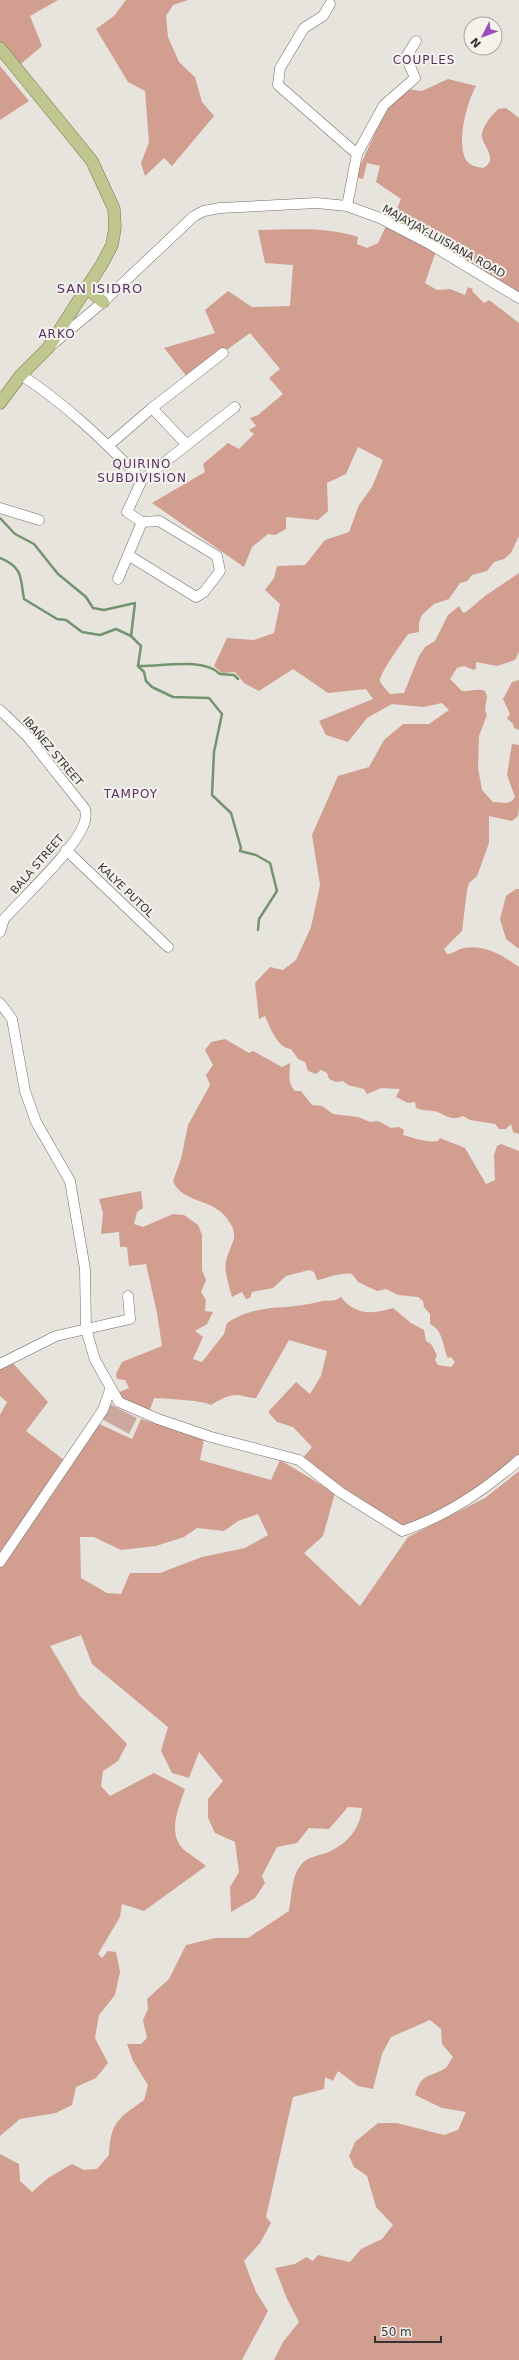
<svg xmlns="http://www.w3.org/2000/svg" width="519" height="2360" font-family="'DejaVu Sans',sans-serif">
	<style>
		.green { fill: #cca89e }
		.forest { fill: #d19e90; fill-rule: evenodd }
		.lines { fill: none; stroke-linecap: round; stroke-linejoin: round }
		.stream { stroke: #74946f; stroke-width: 2.5 }
		.minor-casing { stroke: #716e69; stroke-width: 11 }
		.major-casing { stroke: #747a3e; stroke-width: 13 }
		.minor { stroke: #fff; stroke-width: 10 }
		.major { stroke: #c0c68f; stroke-width: 12 }
		.labels { text-anchor: middle; stroke-width: 4; stroke-linejoin: round; paint-order: stroke }
		.street-label { font-size: 11px; fill: #353432; stroke: #f4f2eb }
		.neighbourhood-label { font-size: 12px; letter-spacing: 1px; fill: #573067; stroke: #f4f2eb }
		.quarter-label { font-size: 13px; letter-spacing: 1px; fill: #573067; stroke: #f4f2eb }
	</style>
	<rect width="100%" height="100%" fill="#e7e4de"/>
	<path class="green" d="M110,1404L137,1418L129,1434L102,1419Z"/>
	<g class="forest">
		<path d="M0,0H58L30,16L42,46L16,68L0,49Z"/>
		<path d="M126,0H188L173,5L166,16L168,37L179,62L195,77L202,102L214,116L172,166L164,158L145,176L141,163L149,142L145,91L128,82L96,29L114,16Z"/>
		<path d="M0,66L29,101L0,120Z"/>
		<path d="M448,79L476,86C467,102 456,143 466,160C470,166 477,167 483,168C501,159 479,143 482,133C484,124 492,115 498,109L506,108L519,118V293L393,219L401,199L376,182L380,166L367,163L363,179L355,177L386,109L407,89L422,91Z"/>
		<path d="M387,224L436,251L425,283L437,290L450,289L465,295L468,287L473,289L472,291L484,303L489,300L519,323V536L511,553L504,559L494,562L487,571L472,575L467,581L460,583L449,599L434,604L422,615L419,622V632L408,634C402,643 379,674 380,681C381,685 387,690 390,694L404,693L419,656L425,647L435,641L448,615L459,606L463,613L466,612L485,596L519,573V652L515,660L497,666L476,662V668L474,670L464,666L457,668L450,679L462,691C470,692 476,688 485,691L487,696L485,710L487,715L479,736L478,768L482,790L493,802L506,803L512,801L515,797L507,775L512,744L519,745V807L518,816L512,821L489,816V843L477,876L469,883L467,890L462,931L444,949L447,954C453,954 458,949 464,948C484,944 504,956 519,967V1134L513,1132L511,1124L506,1129H499L495,1124L470,1120L463,1116C450,1122 446,1114 434,1111C427,1110 423,1111 416,1108L415,1102L408,1103L396,1097L400,1089L381,1088L367,1094L364,1089L348,1085L343,1081L336,1082L329,1079L327,1073L321,1070L316,1074L308,1071L305,1062L298,1059L291,1049C277,1048 270,1027 265,1016L259,1019L255,983L270,967L283,970L296,960L311,927L320,885L312,835L338,776L369,767L384,740L403,724H429L449,710L442,703L423,707L392,704L367,718L348,742L326,735L319,721L373,699L366,689L328,693L293,669L259,691L244,683L235,672L222,673L214,666L227,638L254,640L274,633L280,604L265,590L274,578L277,566L305,565L325,540L349,532L359,505L372,487L383,460L358,447L346,474L327,483L328,511L318,520L286,517V529L275,535L268,534L252,547L244,567L152,503L205,472L203,464L228,443L239,449L254,434L249,430L256,426L250,418L258,415L283,394L269,378L280,369L250,333L188,378L164,348L215,333L205,310L228,291L252,307L290,306L293,265L265,263L258,230C293,230 323,226 358,237L357,244L367,248L378,243Z"/>
		<path d="M519,680V730L514,728L513,724L507,718L510,714L503,699L512,682Z"/>
		<path d="M516,889H519V949L506,939L500,919L506,896Z"/>
		<path d="M225,1039L249,1053L253,1051L282,1067L290,1063C290,1074 287,1082 295,1091H301L312,1105L322,1106L333,1114L358,1117L370,1122L378,1121L391,1128L399,1127L404,1130L403,1135C415,1138 426,1143 438,1141L440,1138L465,1148L486,1184L495,1180L494,1155L497,1146L501,1144L519,1151V1454C484,1484 448,1507 406,1527C369,1507 337,1482 302,1459L312,1447L293,1427L277,1422L268,1412L296,1382L310,1394L321,1376L327,1351L289,1340L256,1398C249,1398 245,1396 239,1395C229,1394 219,1400 211,1405C201,1400 168,1399 154,1398L149,1413L121,1401L115,1394L129,1388L125,1380L117,1379L116,1374L122,1362L162,1346L157,1313L146,1264L129,1266L127,1247H120L119,1232L101,1234L103,1213L99,1199L141,1191L143,1208L137,1212L134,1224L143,1227L173,1214L184,1215L198,1225L202,1235V1270L206,1280L201,1292L206,1300L205,1311L213,1312L207,1324L195,1331L203,1337L193,1359L202,1362L224,1334L227,1323C259,1302 285,1311 318,1302C327,1299 333,1303 341,1297C356,1316 372,1314 393,1308L411,1323L424,1330L426,1341L431,1344L437,1355L435,1360L438,1365L451,1367L455,1362L451,1357L448,1358C442,1346 444,1331 430,1324V1314L424,1307L423,1301L418,1297L398,1295L386,1289L377,1291L358,1282L352,1274C341,1272 329,1278 317,1280L314,1272L309,1270L286,1276L273,1288L252,1292L250,1298L246,1299L242,1292L232,1297C229,1285 224,1273 226,1261C231,1241 242,1237 225,1216C211,1199 181,1202 173,1181L181,1159L188,1125L210,1085L206,1075L213,1065L205,1050L211,1042Z"/>
		<path d="M11,1361L48,1402L26,1431L68,1463L97,1423L132,1439L141,1419L204,1439L200,1460L271,1480L280,1460L335,1493L323,1536L304,1553L360,1606L408,1537L485,1498L519,1471V2360H274L283,2342L299,2322L287,2299L275,2268L295,2264L306,2257L313,2261L318,2255L350,2262L361,2249L382,2239L393,2225L376,2207L367,2176L354,2167L349,2156L355,2142L378,2123H397L444,2135L458,2130L466,2112L442,2108L415,2095C422,2073 426,2079 444,2069C448,2067 450,2061 453,2057L442,2044L441,2029L430,2020L391,2037L382,2054L373,2089L358,2086L338,2071L333,2081L325,2077L324,2089L293,2097L266,2217L271,2223L260,2243L244,2261L256,2292L268,2311L242,2360H0V2154L19,2164L20,2181L32,2192L48,2178L72,2164L84,2170L97,2169L109,2155C110,2122 119,2118 144,2100L148,2085L133,2061L127,2044H141L147,2038L143,2020L148,2009L147,1999L169,1979L186,1945L215,1938H248L289,1911C291,1901 292,1878 298,1869C305,1857 314,1857 326,1853C346,1845 360,1830 362,1808L348,1807L329,1829L309,1828L297,1843L277,1847L262,1876L265,1883L255,1898L231,1912L230,1887L239,1872L235,1842L215,1833L208,1818V1799L223,1781L199,1752L189,1778L172,1773L161,1751L168,1727L92,1664L81,1635L50,1646L80,1696L127,1744L118,1761L103,1771L101,1786L110,1796L154,1773L185,1789C179,1807 167,1832 183,1849C190,1855 199,1860 206,1866L144,1911L122,1904L120,1917L98,1954L102,1958L108,1951L116,1952L120,1972L115,1995L99,2015L95,2038L108,2063L96,2078L76,2087L72,2105L56,2113L20,2119L0,2136V1415L7,1402L0,1396V1366ZM258,1514L268,1535L245,1548L202,1557L160,1573H130L121,1594L107,1593L81,1578L80,1537H94L121,1550L156,1546L184,1537L197,1528L224,1531L238,1521Z"/>
	</g>
	<g class="lines">
		<g class="stream">
			<path d="M0,518L15,534L34,544L58,574L86,597L93,608L104,610L135,603L131,636L141,646L138,666C161,667 203,657 220,674L234,675L238,679"/>
			<path d="M0,558C24,568 20,578 24,599L57,619L66,620L82,632L100,635L116,629L131,636"/>
			<path d="M138,666L144,672L146,681L152,687L173,697L209,698L222,714L214,752L212,795L231,813L241,848L240,851L256,855L270,863L277,891L259,919L258,930"/>
		</g>
		<defs>
			<g id="minor">
				<path d="M330,4L323,16L304,28L280,68L278,85L357,154"/>
				<path d="M347,206L357,154L384,105L415,78L406,57L416,41"/>
				<path d="M53,344L103,302L194,216L204,211L220,208L317,203L347,206L380,218L428,243L519,298"/>
				<path d="M21,375C66,404 105,442 142,480"/>
				<path d="M152,408L187,445"/>
				<path d="M109,445L152,408L223,353"/>
				<path d="M0,508L39,520"/>
				<path d="M142,522L127,512L142,480L235,407"/>
				<path d="M118,579L142,522L159,521L217,556L220,571L204,592L196,597L128,555"/>
				<path d="M0,710L27,736L85,809C86,814 86,819 84,824C75,849 24,897 4,919L0,932"/>
				<path d="M66,850L168,947"/>
				<path d="M0,1003L12,1019L25,1091L36,1122L70,1181L85,1269L86,1329L95,1360L119,1402L158,1419L211,1437L299,1460L340,1492L402,1531C447,1516 484,1491 519,1460"/>
				<path d="M0,1364L56,1336L130,1319L128,1296"/>
				<path d="M0,1562L103,1410L110,1390"/>
			</g>
			<g id="major">
				<path d="M0,48L92,161L114,209L115,228L112,245L102,264L48,348L21,375L0,403"/>
				<path d="M86,287L103,302"/>
			</g>
		</defs>
		<use href="#minor" class="minor-casing"/>
		<use href="#major" class="major-casing"/>
		<use href="#minor" class="minor"/>
		<use href="#major" class="major"/>
	</g>
	<g class="labels">
		<g class="street-label">
			<text transform="translate(444 241) rotate(29)" y="4">MAJAYJAY-LUISIANA ROAD</text>
			<text transform="translate(53 751) rotate(50)" y="4">IBAÑEZ STREET</text>
			<text transform="translate(37 864) rotate(-49)" y="4">BALA STREET</text>
			<text transform="translate(126 890) rotate(44)" y="4">KALYE PUTOL</text>
		</g>
		<g class="neighbourhood-label">
			<text x="424" y="64">COUPLES</text>
			<text x="57" y="338">ARKO</text>
			<text x="142" y="468">QUIRINO<tspan x="142" dy="14">SUBDIVISION</tspan></text>
			<text x="131" y="798">TAMPOY</text>
		</g>
		<g class="quarter-label">
			<text x="100" y="293">SAN ISIDRO</text>
		</g>
	</g>
	<g transform="translate(483 36) rotate(228)"><circle r="19" fill="#f4f2eb" stroke="#a8a6a1"/>
	<path d="M0-3L7 15L0 10L-7 15Z" fill="#9c4bbb"/>
	<text y="-6" font-size="11" font-weight="bold" text-anchor="middle" fill="#353432">N</text>
	</g>
	<path d="M375 2336v6h66v-6" fill="none" stroke="#353432" stroke-width="2"/>
	<text x="381" y="2336" font-size="12" fill="#353432" stroke="#f4f2eb" stroke-width="3" paint-order="stroke">50 m</text>
</svg>
